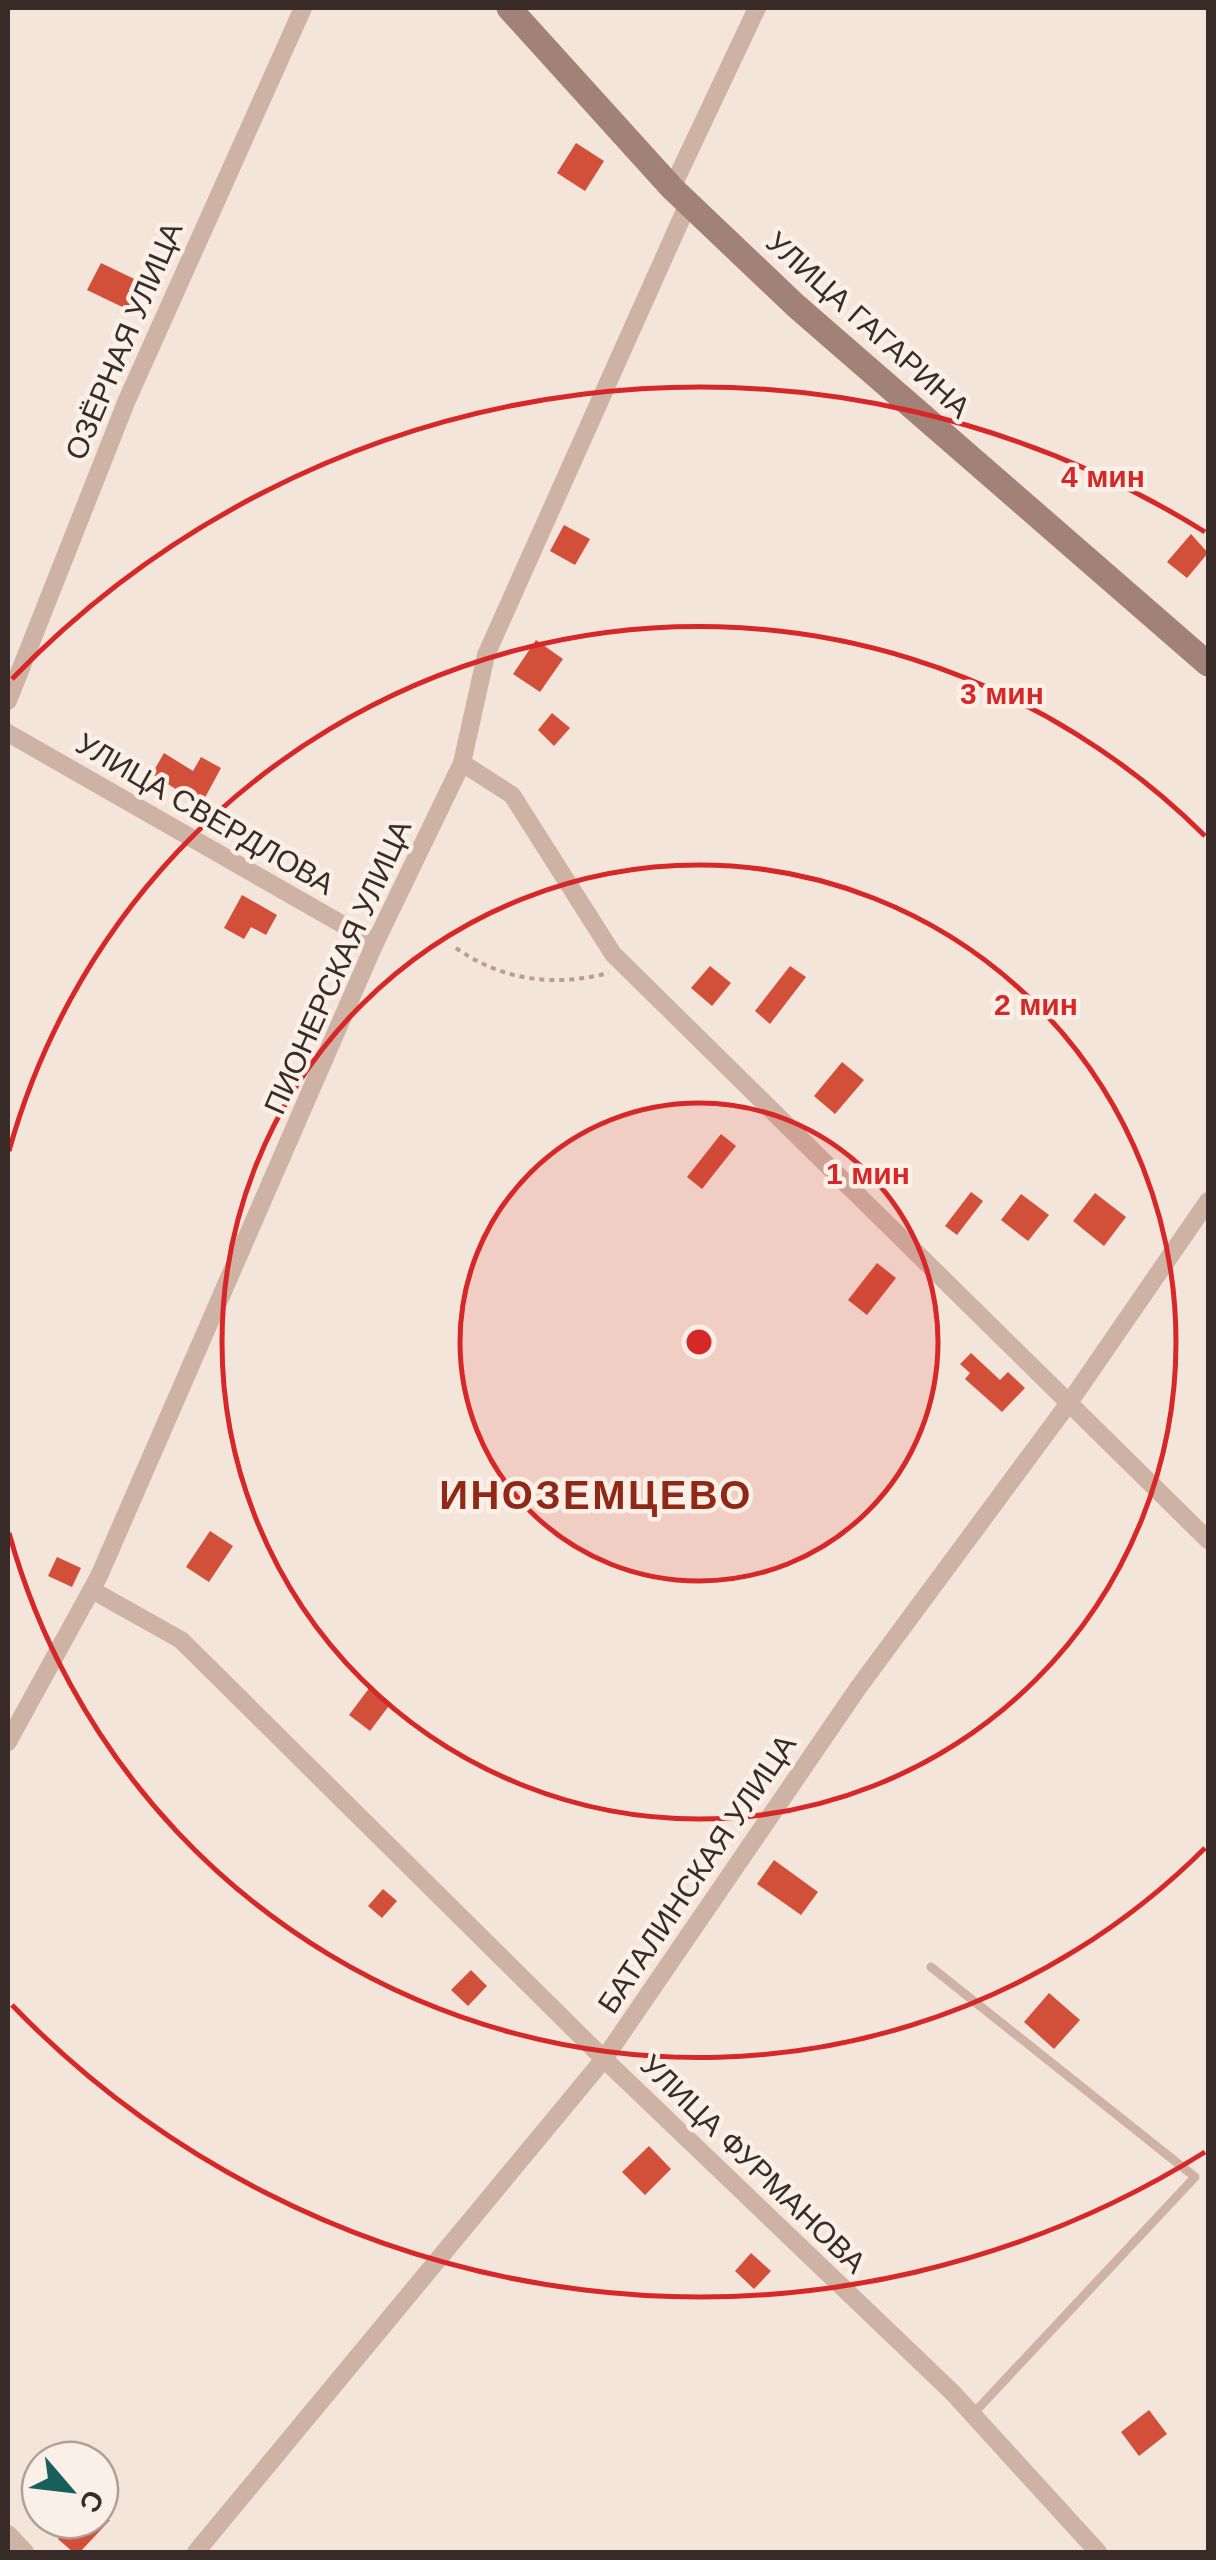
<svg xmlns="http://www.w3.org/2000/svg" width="1216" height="2560" font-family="Arial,sans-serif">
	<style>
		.building { fill: #d24f3a }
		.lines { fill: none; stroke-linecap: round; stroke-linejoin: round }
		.path { stroke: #ba9d8f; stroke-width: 4; stroke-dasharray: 5 5; stroke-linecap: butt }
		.service { stroke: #ceb3a5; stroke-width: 9 }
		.minor { stroke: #ceb3a5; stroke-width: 18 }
		.secondary { stroke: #a28176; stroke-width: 25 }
		.ring { fill: none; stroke: #d62828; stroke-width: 5 }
		.labels { text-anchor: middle; stroke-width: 9; stroke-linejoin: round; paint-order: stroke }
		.street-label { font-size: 30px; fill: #392b27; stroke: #fbf0e7 }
		.district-label { font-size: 40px; font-weight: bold; letter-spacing: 2.5px; fill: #902817; stroke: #fbf0e7 }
		.centre { fill: #d62828; stroke: #fbf0e7; stroke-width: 5 }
		.ring-label { font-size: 30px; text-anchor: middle; font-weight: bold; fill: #d62828; stroke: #fbf0e7; stroke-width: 9; stroke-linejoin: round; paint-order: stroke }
	</style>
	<rect width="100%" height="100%" fill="#f4e5da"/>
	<g class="building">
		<path d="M576,143L604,161L585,191L557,173Z"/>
		<path d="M101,263L149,286L135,313L87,290Z"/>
		<path d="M564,525L590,539L575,565L550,551Z"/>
		<path d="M1191,534L1208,553L1187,578L1167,562Z"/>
		<path d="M536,640L563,659L540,692L513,674Z"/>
		<path d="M552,713L570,728L554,746L538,730Z"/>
		<path d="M164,753L193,771L201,757L221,768L201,805L152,774Z"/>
		<path d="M242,895L277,915L266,935L251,927L244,939L224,928Z"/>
		<path d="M710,966L731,983L712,1006L691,988Z"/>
		<path d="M790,966L806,977L770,1024L755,1011Z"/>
		<path d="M842,1062L864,1080L835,1114L814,1096Z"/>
		<path d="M721,1134L736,1146L702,1189L687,1177Z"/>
		<path d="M971,1192L983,1201L957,1235L945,1226Z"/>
		<path d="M1095,1193L1126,1217L1104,1246L1073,1221Z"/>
		<path d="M1021,1194L1049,1215L1028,1241L1001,1220Z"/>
		<path d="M877,1263L896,1278L867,1315L848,1300Z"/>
		<path d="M971,1353L1000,1380L1008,1372L1025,1388L1002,1412L965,1379L970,1373L960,1364Z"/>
		<path d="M210,1531L233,1546L209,1582L186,1567Z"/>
		<path d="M57,1557L81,1568L72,1587L48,1576Z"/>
		<path d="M370,1687L391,1703L370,1731L349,1715Z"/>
		<path d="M774,1860L818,1892L801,1915L757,1884Z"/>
		<path d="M383,1889L397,1901L382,1918L368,1906Z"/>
		<path d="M471,1970L487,1986L468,2006L451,1990Z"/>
		<path d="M1049,1993L1080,2020L1054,2049L1024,2022Z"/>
		<path d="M649,2146L671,2169L645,2195L622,2172Z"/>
		<path d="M751,2253L771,2271L754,2289L735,2271Z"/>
		<path d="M1149,2410L1167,2434L1139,2456L1121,2432Z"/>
		<path d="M75,2520H110L80,2552H73L58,2539Z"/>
	</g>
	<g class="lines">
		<path class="path" d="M456,948C503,981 554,987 609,973"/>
		<path class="service" d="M931,1967L1195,2177L972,2415"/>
		<g class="minor">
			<path d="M672,188L757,8"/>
			<path d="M8,701L127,400L303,8"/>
			<path d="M8,733L375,943"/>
			<path d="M462,763L512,795L613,954L1208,1540"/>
			<path d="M92,1590L181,1640L604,2059L953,2393L1098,2552"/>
			<path d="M8,1742L99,1576L375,943L462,763L486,655L688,204"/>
			<path d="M8,2534L25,2552"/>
			<path d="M196,2552L604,2059L858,1688L1071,1400L1208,1201"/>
		</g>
		<path class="secondary" d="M509,8L672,188L795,305L1208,664"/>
	</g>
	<circle cx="699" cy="1342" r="239" fill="#d62828" fill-opacity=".12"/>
	<g class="ring">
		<circle cx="699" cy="1342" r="239"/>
		<circle cx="699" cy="1342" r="477"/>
		<path d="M1205 1848A716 716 0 0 1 9 1533M9 1151A716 716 0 0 1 1205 836"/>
		<path d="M1205 2152A955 955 0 0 1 12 2005M12 679A955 955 0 0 1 1205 532"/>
	</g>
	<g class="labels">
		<g class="street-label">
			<text transform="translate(868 325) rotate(42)" y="10">УЛИЦА ГАГАРИНА</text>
			<text transform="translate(124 341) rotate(-67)" y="10">ОЗЁРНАЯ УЛИЦА</text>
			<text transform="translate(205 814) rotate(30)" y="10">УЛИЦА СВЕРДЛОВА</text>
			<text transform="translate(338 967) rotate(-66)" y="10">ПИОНЕРСКАЯ УЛИЦА</text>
			<text transform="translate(697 1874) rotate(-56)" y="10">БАТАЛИНСКАЯ УЛИЦА</text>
			<text transform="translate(753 2164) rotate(44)" y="10">УЛИЦА ФУРМАНОВА</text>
		</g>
		<g class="district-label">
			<text x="596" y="1509">ИНОЗЕМЦЕВО</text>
		</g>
	</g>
	<circle cx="699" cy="1342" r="15" class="centre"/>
	<g class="ring-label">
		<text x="1103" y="487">4 мин</text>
		<text x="1002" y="704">3 мин</text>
		<text x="1036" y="1015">2 мин</text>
		<text x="868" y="1184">1 мин</text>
	</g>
	<rect width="1216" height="2560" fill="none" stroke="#392b27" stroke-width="20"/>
	<g transform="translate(70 2490) rotate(118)"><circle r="48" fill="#fbf0e7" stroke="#ada19a" stroke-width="2.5"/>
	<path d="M0-8L18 38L0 25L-18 38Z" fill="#185f5c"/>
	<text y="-15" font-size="28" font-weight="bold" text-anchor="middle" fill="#392b27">С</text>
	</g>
</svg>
